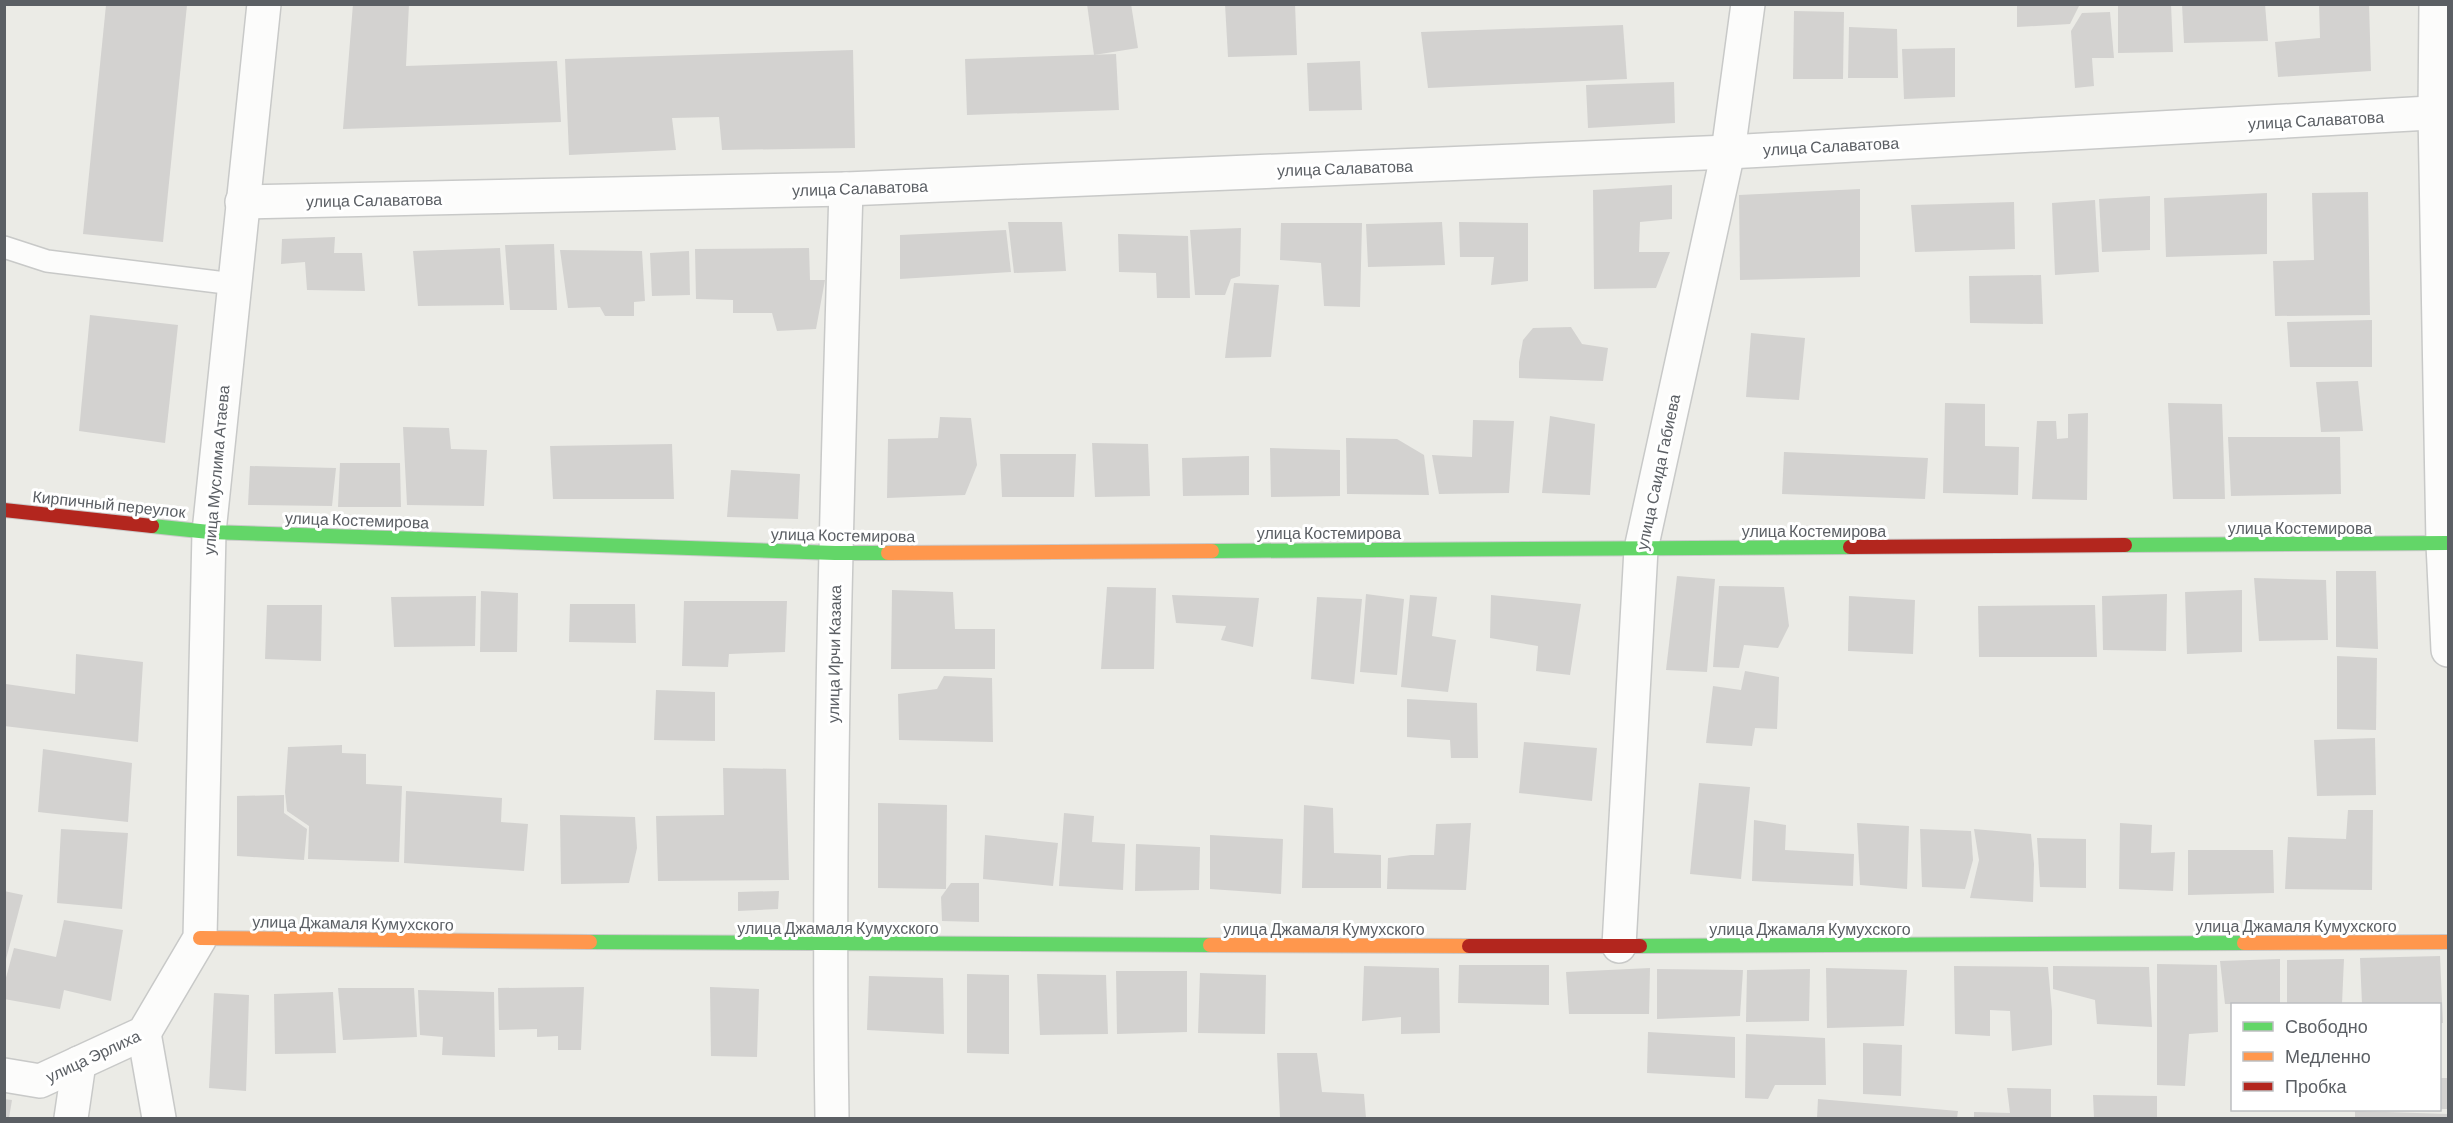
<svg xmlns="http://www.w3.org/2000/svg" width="2453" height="1123" font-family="Barlow,sans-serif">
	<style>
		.building { fill: #d3d2d0 }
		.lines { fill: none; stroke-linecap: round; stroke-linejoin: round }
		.lane-casing { stroke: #c8c9c8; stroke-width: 24 }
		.street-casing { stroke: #c8c9c8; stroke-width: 36 }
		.fast-casing { stroke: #c9c9c9; stroke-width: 16 }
		.slow-casing { stroke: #c9c9c9; stroke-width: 16 }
		.jam-casing { stroke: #c9c9c9; stroke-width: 16 }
		.lane { stroke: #fcfcfb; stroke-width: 21 }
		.street { stroke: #fcfcfb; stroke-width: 33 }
		.fast { stroke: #63d668; stroke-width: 14 }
		.slow { stroke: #ff974d; stroke-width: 14 }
		.jam { stroke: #b3261e; stroke-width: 14 }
		.labels { text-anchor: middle; stroke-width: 6; stroke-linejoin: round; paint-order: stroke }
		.street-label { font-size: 16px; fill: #5b5f64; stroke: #fff }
	</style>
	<rect width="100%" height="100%" fill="#ebebe6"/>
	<g class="building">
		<path d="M353,4H409L406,66L557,61L561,122L343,129Z"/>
		<path d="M1087,4H1131L1138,48L1094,55Z"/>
		<path d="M1225,4H1295L1297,55L1228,57Z"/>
		<path d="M2017,4H2080L2070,24L2017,27Z"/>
		<path d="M2118,4H2171L2173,52L2118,53Z"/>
		<path d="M2182,4H2265L2268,41L2184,43Z"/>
		<path d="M2319,4H2369L2371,71L2278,77L2275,42L2320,38Z"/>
		<path d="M106,5H187L163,242L83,234Z"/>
		<path d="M1794,11L1844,12L1843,79H1793Z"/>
		<path d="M2110,12L2114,58H2092L2094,86L2075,88L2071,31L2082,13Z"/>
		<path d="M1623,25L1627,79L1428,88L1421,32Z"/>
		<path d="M1849,27L1897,29L1898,78H1848Z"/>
		<path d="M1955,48V97L1904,99L1902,49Z"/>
		<path d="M853,50L855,148L722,150L719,117L672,118L676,150L569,155L565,59Z"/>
		<path d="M1116,54L1119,110L967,115L965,59Z"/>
		<path d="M1360,61L1362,110L1309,111L1307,63Z"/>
		<path d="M1674,82L1675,123L1588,128L1586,85Z"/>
		<path d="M1672,185V219L1640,222L1639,252H1670L1656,288L1594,289L1593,190Z"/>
		<path d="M1860,189V277L1740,280L1739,195Z"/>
		<path d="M2368,192L2370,315L2275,316L2273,261L2314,260L2312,193Z"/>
		<path d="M2267,193V254L2166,257L2164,198Z"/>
		<path d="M2150,196V250L2102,252L2099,199Z"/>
		<path d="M2095,200L2099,272L2055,275L2052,203Z"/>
		<path d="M2014,202L2015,249L1915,252L1911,205Z"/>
		<path d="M1008,222H1062L1066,271L1014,273Z"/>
		<path d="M1442,222L1445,265L1368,267L1366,224Z"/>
		<path d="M1459,222L1528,223V281L1491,285L1494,257H1460Z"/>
		<path d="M1281,223H1362L1360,307L1324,306L1321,263L1280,260Z"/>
		<path d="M1241,228L1240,276L1231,279L1225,295H1195L1190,230Z"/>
		<path d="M1006,230L1011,272L900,279V235Z"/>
		<path d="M1118,234L1188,236L1190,298H1157L1156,273L1119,272Z"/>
		<path d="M335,237L334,253H362L365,291L307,290L305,262L281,264L282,239Z"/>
		<path d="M554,244L557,310H510L505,245Z"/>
		<path d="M500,248L504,305L418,306L413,251Z"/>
		<path d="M809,248L810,280H825L816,329L777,331L772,313H733V300L696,299L695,249Z"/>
		<path d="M560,250L642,251L645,301L634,302V316H605L600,307L568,308Z"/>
		<path d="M689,251L690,295L652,296L650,253Z"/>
		<path d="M2041,275L2043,324L1970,323L1969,276Z"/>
		<path d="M1234,283L1279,285L1271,357L1225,358Z"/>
		<path d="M90,315L178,325L165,443L79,431Z"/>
		<path d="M2372,320V367H2290L2287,322Z"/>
		<path d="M1571,327L1582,344L1608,348L1603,381L1519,378V362L1523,340L1533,328Z"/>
		<path d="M1751,333L1805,338L1799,400L1746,397Z"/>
		<path d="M2358,381L2363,431L2321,432L2316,382Z"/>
		<path d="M1945,403L1985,404V446L2019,447L2018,495L1943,493Z"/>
		<path d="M2168,403L2222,404L2225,499H2173Z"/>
		<path d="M2088,413L2087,500L2032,499L2037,421H2056L2057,439L2068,438V414Z"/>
		<path d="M1550,416L1595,424L1590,495L1542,493Z"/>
		<path d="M940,417L971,418L977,465L965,495L887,498L888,439L938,438Z"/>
		<path d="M1473,420L1514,421L1509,493L1439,494L1432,455L1472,457Z"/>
		<path d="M403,427L449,428L451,449L487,450L484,506L407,505Z"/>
		<path d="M2228,437H2340L2341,494L2231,496Z"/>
		<path d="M1346,438L1397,439L1424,455L1429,495L1347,494Z"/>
		<path d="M1092,443L1148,444L1150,496L1095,497Z"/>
		<path d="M672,444L674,499H553L550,446Z"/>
		<path d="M1270,448L1340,450V496L1271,497Z"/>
		<path d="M1784,452L1928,458L1925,499L1782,494Z"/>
		<path d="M1000,454H1076L1074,497H1002Z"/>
		<path d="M1249,456V495L1183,496L1182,458Z"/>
		<path d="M340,463H400L401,507H338Z"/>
		<path d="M250,466L336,468L332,506L248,505Z"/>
		<path d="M731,470L800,474L798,519L727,517Z"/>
		<path d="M2336,571H2376L2378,649L2336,647Z"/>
		<path d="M1677,576L1715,579L1707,672L1666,670Z"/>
		<path d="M2254,578L2326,580L2328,640L2259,641Z"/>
		<path d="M1719,586L1784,587L1789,626L1778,648L1744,645L1739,668L1713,667Z"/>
		<path d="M1107,587L1156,588L1154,669H1101Z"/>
		<path d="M892,590L953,592L955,629H995V669H891Z"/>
		<path d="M2242,590V652L2187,654L2185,592Z"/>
		<path d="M481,591L518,593L517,652H480Z"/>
		<path d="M1366,594L1404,599L1397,675L1360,672Z"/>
		<path d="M2167,594L2166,651L2103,650L2102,596Z"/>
		<path d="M1172,595L1259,598L1253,647L1221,640L1226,626L1176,623Z"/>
		<path d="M1410,595L1437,597L1432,636L1456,640L1448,692L1401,687Z"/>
		<path d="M1491,595L1581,604L1570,675L1536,671L1538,646L1490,638Z"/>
		<path d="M476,596L475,646L394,647L391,597Z"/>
		<path d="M1849,596L1915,600L1913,654L1848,651Z"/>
		<path d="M1317,597L1362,599L1354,684L1311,679Z"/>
		<path d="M684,601H787L785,652L729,654L728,667L682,666Z"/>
		<path d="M570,604H635L636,643L569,642Z"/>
		<path d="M267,605H322L321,661L265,659Z"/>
		<path d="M2095,605L2097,657H1979L1978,606Z"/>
		<path d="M76,654L143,662L138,742L4,726L6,684L75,694Z"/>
		<path d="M2337,656L2377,658L2376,730L2337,729Z"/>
		<path d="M1745,671L1779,677L1777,729L1755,728L1752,746L1706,743L1713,686L1741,690Z"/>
		<path d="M944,676L992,678L993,742L899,740L898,694L937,689Z"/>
		<path d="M656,690L715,692V741L654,740Z"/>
		<path d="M1407,699L1477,703L1478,758H1451L1450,740L1407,737Z"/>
		<path d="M2375,738L2376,795L2317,796L2314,740Z"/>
		<path d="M1524,742L1597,748L1592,801L1519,793Z"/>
		<path d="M342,745V753L366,754V784L402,786L399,862L308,859L309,826L287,811L285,792L288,747Z"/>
		<path d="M43,749L132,763L128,822L38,812Z"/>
		<path d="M723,768L786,769L789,880L658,881L656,816L724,815Z"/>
		<path d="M1699,783L1750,787L1741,879L1690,874Z"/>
		<path d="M406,791L502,798L501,822L528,824L524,871L404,863Z"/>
		<path d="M284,795V813L307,829L304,860L237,856V796Z"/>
		<path d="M878,803L947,805L946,889L878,888Z"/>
		<path d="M1304,805L1333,808L1334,853L1381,855V888H1302Z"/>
		<path d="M2348,810H2373L2372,890L2285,889L2288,837L2346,839Z"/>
		<path d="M1064,813L1094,816L1092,842L1125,844L1123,890L1059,886Z"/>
		<path d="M560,815L635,817L637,848L629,883L561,884Z"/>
		<path d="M1754,820L1786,825L1785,850L1854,854L1853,886L1752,881Z"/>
		<path d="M1471,823L1466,890L1387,889L1388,858L1411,855H1434L1436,824Z"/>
		<path d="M1857,823L1909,826L1907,889L1860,885Z"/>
		<path d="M2120,823L2152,825L2151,853L2175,852L2173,891L2119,889Z"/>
		<path d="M61,829L128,833L122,909L57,903Z"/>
		<path d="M1920,829L1971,831L1973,860L1965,889L1922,887Z"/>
		<path d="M1974,829L2031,834L2034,864L2033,902L1970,898L1979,860Z"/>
		<path d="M985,835L1058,843L1053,886L983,879Z"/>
		<path d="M1210,835L1283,839L1281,894L1210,889Z"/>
		<path d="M2037,838L2086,839V888L2040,887Z"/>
		<path d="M1136,844L1200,847L1199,890L1135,891Z"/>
		<path d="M2188,850H2273L2274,893L2188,895Z"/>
		<path d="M951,883H979V922L942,921L941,897Z"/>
		<path d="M4,891L23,895L5,963H4Z"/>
		<path d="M779,891L778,909L738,911V892Z"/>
		<path d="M64,920L123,930L111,1001L64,990L60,1009L4,999V985L14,948L56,957Z"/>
		<path d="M2440,956L2443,1023H2440V1004H2362L2360,958Z"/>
		<path d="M2280,959V1004H2225L2220,961Z"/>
		<path d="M2344,959L2342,1004H2287V960Z"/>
		<path d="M2157,964L2217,965L2218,1032L2189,1034L2185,1086L2157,1085Z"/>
		<path d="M1459,965H1549V1005L1458,1003Z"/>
		<path d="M1364,966L1439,968L1440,1033L1401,1034V1017L1362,1021Z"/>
		<path d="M1954,966L2048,967L2052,1011V1045L2012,1051L2010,1011L1990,1010V1036L1955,1034Z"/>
		<path d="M2053,966L2149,967L2152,1027L2097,1024L2095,1000L2053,989Z"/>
		<path d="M1650,968L1649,1014H1569L1566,972Z"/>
		<path d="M1826,968L1907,970L1904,1026L1827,1028Z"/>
		<path d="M1657,969L1743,970L1740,1016L1657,1019Z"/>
		<path d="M1810,969L1809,1021L1746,1022L1747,970Z"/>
		<path d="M1116,971H1187V1032L1117,1034Z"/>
		<path d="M1200,973L1266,975L1265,1034L1198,1033Z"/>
		<path d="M967,974L1009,975V1054L967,1053Z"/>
		<path d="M1037,974L1106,975L1108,1034L1040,1035Z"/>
		<path d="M869,976L943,978L944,1034L867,1030Z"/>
		<path d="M584,987L581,1050H558V1036L537,1037V1029L499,1030L498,988Z"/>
		<path d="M710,987L759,989L757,1057L711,1056Z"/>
		<path d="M338,988H414L417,1037L343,1040Z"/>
		<path d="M418,990L494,992L495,1057L442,1055L443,1037L420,1035Z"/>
		<path d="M333,992L336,1053L275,1054L274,994Z"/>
		<path d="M214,993L249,995L246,1091L209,1088Z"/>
		<path d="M1648,1032L1735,1037V1078L1647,1073Z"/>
		<path d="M1746,1034L1825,1038L1826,1085H1775L1768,1099L1745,1098Z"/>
		<path d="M1863,1043L1902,1045L1901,1096L1863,1094Z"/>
		<path d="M1277,1053H1317L1322,1092L1364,1094L1366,1118H1280Z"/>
		<rect x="2440" y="1078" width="8" height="31"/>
		<path d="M2007,1088L2051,1089V1118H1974V1112L2010,1113Z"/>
		<path d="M2093,1095L2157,1096V1118H2094Z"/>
		<path d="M4,1099L12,1100L9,1118H4Z"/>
		<path d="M1818,1099L1958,1111L1957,1118H1817Z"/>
		<path d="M2355,1111L2448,1114V1118H2355Z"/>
	</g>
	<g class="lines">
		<defs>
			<path id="lane" d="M4,247L47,261L234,284"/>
			<g id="street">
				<path d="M2436,4L2435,113L2443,544L2448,650"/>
				<path d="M242,202L846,189L1728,152L2448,112"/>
				<path d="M1619,946L1641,549L1728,152L1748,4"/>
				<path d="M144,1033L159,1118"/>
				<path d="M4,1075L40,1081L144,1033L200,938L209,532L264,4"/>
				<path d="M71,1118L79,1063"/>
				<path d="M832,1118C827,809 837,499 846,189"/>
			</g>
			<g id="fast">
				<path d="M152,526L209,532L835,553H888"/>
				<path d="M2125,545L2448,543"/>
				<path d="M1212,551L1850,547"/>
				<path d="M590,942L1210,945"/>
				<path d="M1640,946L2244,943"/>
			</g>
			<g id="slow">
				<path d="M888,553L1212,551"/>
				<path d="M200,938L590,942"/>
				<path d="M2244,943L2448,942"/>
				<path d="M1210,945L1469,946"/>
			</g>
			<g id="jam">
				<path d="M4,510L152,526"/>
				<path d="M1850,547L2125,545"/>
				<path d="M1469,946H1640"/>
			</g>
		</defs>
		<use href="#lane" class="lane-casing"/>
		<use href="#street" class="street-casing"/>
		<use href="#fast" class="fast-casing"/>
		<use href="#slow" class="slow-casing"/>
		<use href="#jam" class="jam-casing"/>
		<use href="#lane" class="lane"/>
		<use href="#street" class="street"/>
		<use href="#fast" class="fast"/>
		<use href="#slow" class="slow"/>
		<use href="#jam" class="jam"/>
	</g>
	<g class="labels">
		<g class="street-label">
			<text transform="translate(2316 120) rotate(-3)" y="6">улица Салаватова</text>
			<text transform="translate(1831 146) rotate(-3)" y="6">улица Салаватова</text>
			<text transform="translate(1345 168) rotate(-2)" y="6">улица Салаватова</text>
			<text transform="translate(860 188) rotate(-2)" y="6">улица Салаватова</text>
			<text transform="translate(374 200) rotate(-1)" y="6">улица Салаватова</text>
			<text transform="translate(216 470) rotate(-85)" y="6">улица Муслима Атаева</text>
			<text transform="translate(1658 472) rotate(-78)" y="6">улица Саида Габиева</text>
			<text transform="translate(109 504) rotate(6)" y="6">Кирпичный переулок</text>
			<text transform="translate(357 520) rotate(2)" y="6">улица Костемирова</text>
			<text x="2300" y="534">улица Костемирова</text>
			<text x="1814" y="537">улица Костемирова</text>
			<text x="1329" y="539">улица Костемирова</text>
			<text transform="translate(843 535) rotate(1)" y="6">улица Костемирова</text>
			<text transform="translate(834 654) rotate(-89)" y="6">улица Ирчи Казака</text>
			<text transform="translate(353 923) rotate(1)" y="6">улица Джамаля Кумухского</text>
			<text x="2296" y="932">улица Джамаля Кумухского</text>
			<text x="838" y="934">улица Джамаля Кумухского</text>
			<text x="1324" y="935">улица Джамаля Кумухского</text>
			<text x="1810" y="935">улица Джамаля Кумухского</text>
			<text transform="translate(93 1056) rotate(-25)" y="6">улица Эрлиха</text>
		</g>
	</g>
	<rect width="2453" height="1123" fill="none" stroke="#5b5f64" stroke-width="12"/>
	<rect x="2231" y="1003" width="210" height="108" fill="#ffffff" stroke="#bdbfc1" stroke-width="1.5"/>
	<rect x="2243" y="1022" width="30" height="9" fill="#63d668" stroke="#bdbfc1" stroke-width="1.5"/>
	<text x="2285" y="1033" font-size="18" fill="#5b5f64">Свободно</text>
	<rect x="2243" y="1052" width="30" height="9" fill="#ff974d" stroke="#bdbfc1" stroke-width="1.5"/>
	<text x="2285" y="1063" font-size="18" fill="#5b5f64">Медленно</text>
	<rect x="2243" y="1082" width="30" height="9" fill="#b3261e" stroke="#bdbfc1" stroke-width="1.5"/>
	<text x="2285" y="1093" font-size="18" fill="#5b5f64">Пробка</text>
</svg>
